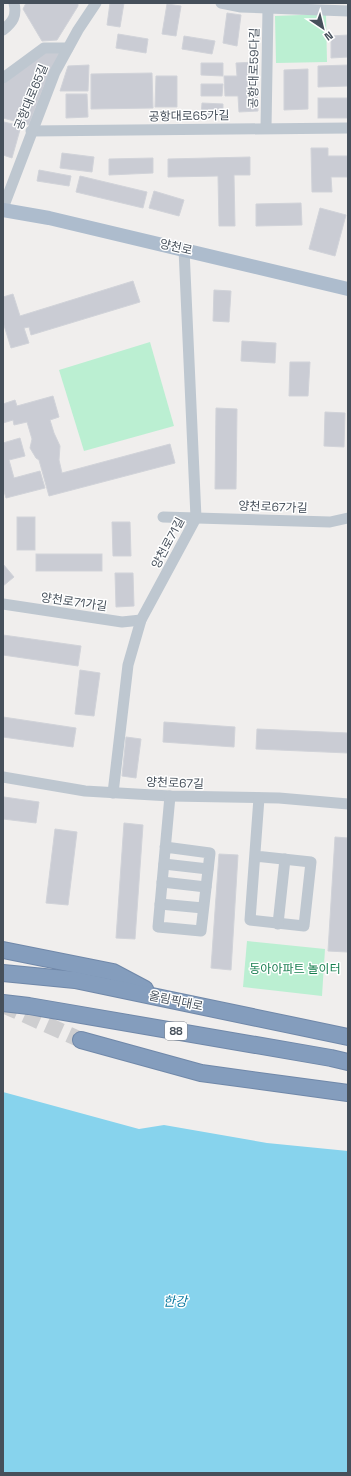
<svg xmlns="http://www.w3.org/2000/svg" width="351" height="1476" font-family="'Space Grotesk','Noto Sans KR',sans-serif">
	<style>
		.green { fill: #bbefd2 }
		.water { fill: #87d3ed }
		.building { fill: #caccd4; stroke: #d1d3d9 }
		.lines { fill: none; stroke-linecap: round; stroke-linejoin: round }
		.highway-tunnel { stroke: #ceced0; stroke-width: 16; stroke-dasharray: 16 8; stroke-linecap: butt }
		.highway-casing { stroke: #7088a9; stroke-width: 18 }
		.minor { stroke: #bec7d0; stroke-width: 11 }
		.major { stroke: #adbccd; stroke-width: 14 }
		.highway { stroke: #849dbd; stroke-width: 16 }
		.labels { text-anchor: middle; stroke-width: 3; stroke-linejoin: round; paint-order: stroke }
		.shield { fill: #fff; stroke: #7e848c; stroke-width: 1 }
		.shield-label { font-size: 11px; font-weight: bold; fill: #46505b }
		.street-label { font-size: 12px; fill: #46505b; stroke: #fff }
		.park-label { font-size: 12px; fill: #167d4e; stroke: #fff }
		.water-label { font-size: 13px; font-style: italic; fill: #0a7aa1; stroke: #fff }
	</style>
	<rect width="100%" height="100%" fill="#f0eeed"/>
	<g class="green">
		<path d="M326,14L327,62L276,63L275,16Z"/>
		<path d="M150,342L174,426L84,451L59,370Z"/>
		<path d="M247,941L325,949L322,996L243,987Z"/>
	</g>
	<path class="water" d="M3,1092L139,1129L164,1125L267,1143L348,1151V1473H3Z"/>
	<g class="building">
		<path d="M26,3H78V6L57,40L42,41L23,9Z"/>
		<path d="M110,3H124L120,27L107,25Z"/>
		<path d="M167,4L181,6L176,36L162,34Z"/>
		<path d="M227,13L241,15L237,46L223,43Z"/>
		<path d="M118,34L148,39L146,53L116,48Z"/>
		<path d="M348,35V57L331,58V36Z"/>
		<path d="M184,36L215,41L212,54L182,49Z"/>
		<path d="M46,52H61L44,86L29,125L3,118V84Z"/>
		<path d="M256,62L258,111L239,112L238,96H225L224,76H237L236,63Z"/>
		<path d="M201,63H223V76L201,75Z"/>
		<path d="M89,65L88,91H60L68,66Z"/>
		<path d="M348,65V86L318,87V66Z"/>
		<path d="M308,69V109L284,110V70Z"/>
		<path d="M152,73L153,108L91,109V74Z"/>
		<path d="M156,76H177V107H155Z"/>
		<path d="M201,84H223L222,96H201Z"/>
		<path d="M66,94H87L88,117L66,118Z"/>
		<rect x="318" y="98" width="30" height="20"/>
		<path d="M202,103L223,104V116L201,115Z"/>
		<path d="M4,122L21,126L12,158L3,155V127Z"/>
		<path d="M311,148H328V156H348V177H331L332,192H312Z"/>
		<path d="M62,153L94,157L92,172L60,168Z"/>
		<path d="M250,157V175H234L235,226H219L218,176L168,177V159Z"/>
		<path d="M153,158V173L109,175V159Z"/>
		<path d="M39,170L71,176L69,186L37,181Z"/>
		<path d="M80,176L147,192L143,208L76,192Z"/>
		<path d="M154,191L184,200L179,216L149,208Z"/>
		<path d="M301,203L302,225L256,226V204Z"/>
		<path d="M320,208L346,215L335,256L309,249Z"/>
		<path d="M133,281L140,302L31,335L29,327L24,328L29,343L11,348L3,322V297L13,294L20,316Z"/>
		<path d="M214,290L231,291L229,322L213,321Z"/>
		<path d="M242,341L276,343L275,363L241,361Z"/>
		<path d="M290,362H310L308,396H289Z"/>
		<path d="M53,396L59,417L50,420L54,433L60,446L59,460L62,473L170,444L175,463L49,496L39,460L36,458L30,448L32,439L27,422L14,425L13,420L3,423V404L15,400L17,406Z"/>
		<path d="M216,408L237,409L236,489H215Z"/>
		<path d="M325,412L345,413L344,447L324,446Z"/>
		<path d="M20,438L25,456L9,460L14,478L40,471L45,488L6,498L3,488V443Z"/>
		<rect x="17" y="517" width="18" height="33"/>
		<path d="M112,522H130L131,556H113Z"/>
		<rect x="36" y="554" width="66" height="17"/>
		<path d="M3,564L14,577L3,586Z"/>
		<path d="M115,573H133L134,606L116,607Z"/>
		<path d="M3,635L81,646L78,666L3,655Z"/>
		<path d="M80,670L100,673L94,716L75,714Z"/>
		<path d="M3,717L76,728L73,747L3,737Z"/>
		<path d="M164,722L235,727L234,747L163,742Z"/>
		<path d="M257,729L348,733V753L256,749Z"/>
		<path d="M126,737L141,739L136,778L122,776Z"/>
		<path d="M4,797L39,802L36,823L3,819Z"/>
		<path d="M124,823L143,825L135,939L116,938Z"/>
		<path d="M55,829L77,832L68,905L46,903Z"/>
		<path d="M335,837L348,838L347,952L328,951Z"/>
		<path d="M219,854L238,855L231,970L211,968Z"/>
	</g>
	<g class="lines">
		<path class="highway-tunnel" d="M3,1005L81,1040"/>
		<defs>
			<g id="highway">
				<path d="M3,950L113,972L145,989"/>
				<path d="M3,973L75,980L348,1037"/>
				<path d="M3,1003L29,1006L331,1058L348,1062"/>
				<path d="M81,1040L201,1073L348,1093"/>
			</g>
		</defs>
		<use href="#highway" class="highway-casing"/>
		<g class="minor">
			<path d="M221,3L241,7L348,11"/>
			<path d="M3,30C13,22 17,16 14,3"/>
			<path d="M3,78L44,48H68"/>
			<path d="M266,128L268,8"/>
			<path d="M31,131L348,128"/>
			<path d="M3,208L55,72L78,30L96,3"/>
			<path d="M163,517L330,522L348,518"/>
			<path d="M3,604L122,622L141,620"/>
			<path d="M3,777L85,791L170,796L279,798L348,804"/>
			<path d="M113,793L128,665L141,620L196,518L184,249"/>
			<path d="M165,847L210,853L201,931L158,927L170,796"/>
			<path d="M255,856L311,862L304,926L250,920L259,798"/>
			<path d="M164,864L208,869"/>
			<path d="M162,882L206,887"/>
			<path d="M160,904L203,908"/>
			<path d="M278,924L285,859"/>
		</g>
		<path class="major" d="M3,210L49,218L348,289"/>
		<use href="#highway" class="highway"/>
	</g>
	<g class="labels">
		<rect class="shield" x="165" y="1022" width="22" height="18" rx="3"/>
		<g class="shield-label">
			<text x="176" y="1035">88</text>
		</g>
		<g class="street-label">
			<text transform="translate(254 68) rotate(-89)" y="4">공항대로59다길</text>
			<text transform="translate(31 97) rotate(-68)" y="4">공항대로65길</text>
			<text transform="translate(189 116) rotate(-1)" y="4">공항대로65가길</text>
			<text transform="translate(176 247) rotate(13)" y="4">양천로</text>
			<text transform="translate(273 507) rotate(2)" y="4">양천로67가길</text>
			<text transform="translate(168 543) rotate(-62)" y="4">양천로71길</text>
			<text transform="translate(74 602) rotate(8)" y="4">양천로71가길</text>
			<text transform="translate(175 783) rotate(2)" y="4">양천로67길</text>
			<text transform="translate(176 1001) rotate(12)" y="4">올림픽대로</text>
		</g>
		<g class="park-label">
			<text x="295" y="973">동아아파트 놀이터</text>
		</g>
		<g class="water-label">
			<text x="175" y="1306">한강</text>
		</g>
	</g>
	<rect width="351" height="1476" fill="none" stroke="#46505b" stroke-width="8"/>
	<g transform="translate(323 28) rotate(145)" stroke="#ffffff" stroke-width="3" paint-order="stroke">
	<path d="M0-3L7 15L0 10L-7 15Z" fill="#46505b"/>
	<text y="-6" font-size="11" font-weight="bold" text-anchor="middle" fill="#46505b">N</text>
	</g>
</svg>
